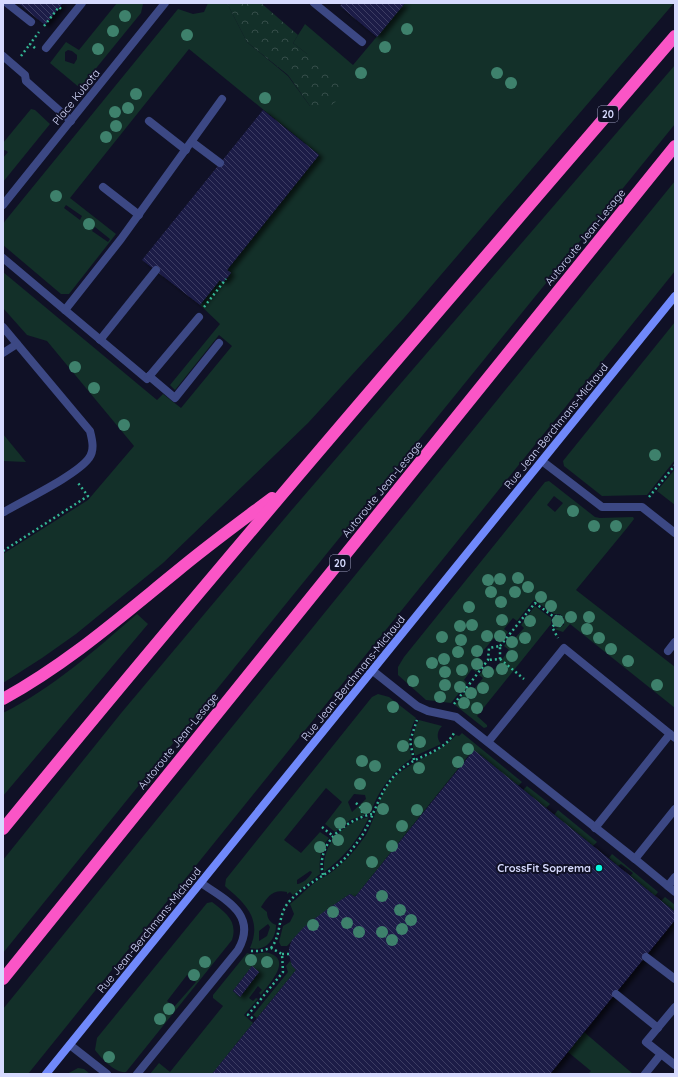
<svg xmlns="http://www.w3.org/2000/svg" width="678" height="1077" font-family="Quicksand,sans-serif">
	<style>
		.green { fill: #133029; fill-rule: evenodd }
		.forest { fill: url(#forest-crowns) }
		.building { fill: url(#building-back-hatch); filter: url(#shadow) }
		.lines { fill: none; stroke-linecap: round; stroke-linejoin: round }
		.path { stroke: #33b593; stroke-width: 2.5; stroke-dasharray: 2 3; stroke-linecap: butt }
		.lane { stroke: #3c4884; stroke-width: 8 }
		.street { stroke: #3c4884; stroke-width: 8 }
		.secondary { stroke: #7089fb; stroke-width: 8 }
		.highway { stroke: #fa55c6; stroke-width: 12 }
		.tree { fill: #3e816c }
		.poi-dot { fill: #08f8df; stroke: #101126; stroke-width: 1.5 }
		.labels { text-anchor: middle; stroke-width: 4; stroke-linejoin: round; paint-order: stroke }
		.shield { fill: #101126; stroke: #9b9ebd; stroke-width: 1 }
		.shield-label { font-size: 10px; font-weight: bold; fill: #d6dafe }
		.street-label { font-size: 11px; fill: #d6dafe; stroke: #101126 }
		.poi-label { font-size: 11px; font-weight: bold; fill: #d6dafe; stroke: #101126; text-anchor: end }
	</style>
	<defs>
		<pattern id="forest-crowns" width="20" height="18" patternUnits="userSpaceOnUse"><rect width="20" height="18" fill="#133029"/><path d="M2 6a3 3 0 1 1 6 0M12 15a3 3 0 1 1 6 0" fill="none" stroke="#354d49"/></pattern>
		<pattern id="building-back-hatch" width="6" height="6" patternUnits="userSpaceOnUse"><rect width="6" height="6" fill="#1d1d47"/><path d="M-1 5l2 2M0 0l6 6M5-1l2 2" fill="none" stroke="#3d3d63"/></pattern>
		<filter id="shadow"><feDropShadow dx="4.5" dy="2.5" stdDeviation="2" flood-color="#0009"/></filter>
	</defs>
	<rect width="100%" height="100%" fill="#101126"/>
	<g class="green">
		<path d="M117,3L143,4L141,13L80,88L50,63L66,42L79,50ZM68,50L72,51L77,55V59L74,64L65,61V52Z"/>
		<path d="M208,3H227L247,42L288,76L310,106L307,54L293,43L305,24L353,65L405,3H674L404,318L308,423L163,563L76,634L42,658L3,683V554L88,500L134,446L47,341L27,335L3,308V272L157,400L163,394L181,408L232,346L219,335L175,390L170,385L220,324L200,305L220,280L223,283L231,273L227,270L319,155L189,49L70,198L116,234L69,294H61L3,245V225L5,221L178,9L193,14L204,12ZM66,205L82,216L80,220L64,208ZM95,227L110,239L108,242L92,231Z"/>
		<path d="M675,65V124L3,953V860L122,712L290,512Z"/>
		<path d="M31,109L35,110L50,124L3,182V158L8,152L5,150L3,151V143Z"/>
		<path d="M675,181V271L28,1074H3V1009Z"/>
		<path d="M675,322V460L647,495L602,496L564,466L563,461Z"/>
		<path d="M3,434L26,462L3,461Z"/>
		<path d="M675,469V505L657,491Z"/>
		<path d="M549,481L595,517L600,518L633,517L634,519L627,528L576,590L675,667V708L570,624L563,632L554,629L564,625V618L560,614H554L534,600L517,621L513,618L504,629L508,632L500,643L494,638L478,657L484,662L476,672L472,669L464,680L467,683L451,703L426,700L398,675V667L404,657L545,482ZM554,496L563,503L555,512L547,505Z"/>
		<path d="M535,606L551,618V624L477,716L487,725V727L484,728L455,705L470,686L474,689L483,678L479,675L488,665L494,670L509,650L504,646L512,636L515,638L524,628L521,625Z"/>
		<path d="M137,614L148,624L3,796V713C53,688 95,650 137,614Z"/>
		<path d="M378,694L389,697L416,718C409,731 407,744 412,758C392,772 379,789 371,812L350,820L335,832L325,824L342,802L326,788L284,840L301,853L320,832L329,838C320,847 319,862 320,874L293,895L290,892L287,894V892C272,889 268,897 261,907L267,912C267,918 270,923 276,925C276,940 265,952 250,948C262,920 247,905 227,888L225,886L226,879L372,697ZM354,794L365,795L366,799L352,812L348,802ZM310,871L312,872C310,877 302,884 297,884V880ZM268,924L270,927L267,936L259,941V931Z"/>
		<path d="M419,720L442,726C437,731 436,738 441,744L415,756C411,743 413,732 419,720Z"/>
		<path d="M462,733L522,782L518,786L473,750L355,897L350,894L331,907L316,924L312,920L287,946H281L279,942L283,926L290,922L294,914L290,904C298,898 305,890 313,884C319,879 327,876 333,871C346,861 357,848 366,835C376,817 378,796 392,780C411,759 438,756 456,735L459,736Z"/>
		<path d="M527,786L550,804L546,808L523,790Z"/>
		<path d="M558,810L597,842L593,846L554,815Z"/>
		<path d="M369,817C359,839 344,857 324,872C321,845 343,822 369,817Z"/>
		<path d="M612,854L658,892L655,896L630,876L633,873L621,864L618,866L609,858Z"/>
		<path d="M665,897L675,905V912L661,901Z"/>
		<path d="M212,902C226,913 238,921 232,940L126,1072C116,1074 101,1058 95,1050L97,1038L207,903ZM187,975L196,982L174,1007L167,1001Z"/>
		<path d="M247,953C255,956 262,951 269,953C293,960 268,985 261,995L259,993L262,990L258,986L249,998L253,1001L256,998L258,999L244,1015L253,1023L212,1074H150L159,1063L170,1072L223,1006L213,998V995ZM252,966L259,972L240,997L233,991Z"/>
		<path d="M290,961L296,970L257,1018L253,1015L288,972L286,966Z"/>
		<path d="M584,1032L633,1074H588L591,1071L568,1052Z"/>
		<path d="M78,1068L84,1069L90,1074H67Z"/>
	</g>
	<path class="forest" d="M227,3H261L298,35L293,43L329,71L340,85L339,99L328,108L320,110L310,106L288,75L247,42Z"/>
	<g class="building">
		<path d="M18,3H63L45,25Z"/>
		<path d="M342,3H405L377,37L340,6Z"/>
		<path d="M263,110L319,155L227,270L231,273L223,283L220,280L200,305L142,260Z"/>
		<path d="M474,750L675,912V920L550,1074H212L296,970L292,966L289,955V948L292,940L304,927L326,910L350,894L355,897Z"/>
		<path d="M252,966L259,972L240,997L233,991Z"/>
	</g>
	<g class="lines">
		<g class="path">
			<path d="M44,26L59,7L61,9"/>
			<path d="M35,48L30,44L39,32"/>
			<path d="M21,56L30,44"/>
			<path d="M204,307L226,279"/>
			<path d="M649,497L675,465"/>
			<path d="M3,551L88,496L78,483"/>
			<circle cx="558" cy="621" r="5"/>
			<path d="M554,625L552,627L558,638"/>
			<path d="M500,646L535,603L554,617"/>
			<path d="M500,659L524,679"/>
			<path d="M454,704L488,660L489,648L500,646V659L488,660"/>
			<path d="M414,760L410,741L417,720"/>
			<path d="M356,803L361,808L363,816"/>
			<path d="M322,827L333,836"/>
			<path d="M323,875C315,844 345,820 372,814"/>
			<path d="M271,948C282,935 277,917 288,903C304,883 330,875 347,856C352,849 358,842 363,834C377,810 379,789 401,769C417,755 445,753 455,731"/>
			<path d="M251,951H260L271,948L282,954L283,972L248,1015L255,1020"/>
			<path d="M282,954H289"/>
		</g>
		<g class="lane">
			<path d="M7,3L31,22"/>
			<path d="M314,3L362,42"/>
			<path d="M46,48L82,3"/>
			<path d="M3,56L25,75L26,81L71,121"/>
			<path d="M149,121L186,150"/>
			<path d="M192,142L220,163"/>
			<path d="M103,187L139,215"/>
			<path d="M3,258L147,379L199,317"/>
			<path d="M65,310L121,239L222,99"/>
			<path d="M3,327L90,431C92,439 95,450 89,458C77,475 24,500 4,512"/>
			<path d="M100,340L156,270"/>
			<path d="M3,353L17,344"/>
			<path d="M149,376L175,398L219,343"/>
			<path d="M542,461L602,507H642L675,533"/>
			<path d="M668,651L675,642"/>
			<path d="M373,671L417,706L428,711L456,717L635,859"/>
			<path d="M488,742L564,648L675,738"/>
			<path d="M675,809L635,859L675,892"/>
			<path d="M595,828L670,734"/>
			<path d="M668,886L675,877"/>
			<path d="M646,957L675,979"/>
			<path d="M616,994L658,1028"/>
			<path d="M675,1007L646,1042L675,1065"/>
			<path d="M70,1045L107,1074"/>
			<path d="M137,1074L238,950C258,915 226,900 201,883"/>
			<path d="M645,1074L661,1054"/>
		</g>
		<path class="street" d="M3,205L165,3"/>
		<path class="secondary" d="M46,1074L675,296"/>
		<g class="highway">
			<path d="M3,699C68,663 118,619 176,572C207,546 240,522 272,498"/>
			<path d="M3,829C222,561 449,299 675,36"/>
			<path d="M3,979L675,146"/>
		</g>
	</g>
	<g class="tree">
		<circle cx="125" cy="16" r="6"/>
		<circle cx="407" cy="29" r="6"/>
		<circle cx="113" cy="31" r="6"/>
		<circle cx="187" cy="35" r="6"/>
		<circle cx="385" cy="47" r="6"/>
		<circle cx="98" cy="49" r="6"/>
		<circle cx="361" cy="73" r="6"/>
		<circle cx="497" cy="73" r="6"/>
		<circle cx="511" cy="83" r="6"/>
		<circle cx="136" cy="94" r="6"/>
		<circle cx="265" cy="98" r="6"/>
		<circle cx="128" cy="108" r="6"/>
		<circle cx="115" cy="112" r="6"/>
		<circle cx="116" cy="126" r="6"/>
		<circle cx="106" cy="137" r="6"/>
		<circle cx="56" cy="196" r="6"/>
		<circle cx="89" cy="224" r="6"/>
		<circle cx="75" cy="367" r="6"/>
		<circle cx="94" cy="388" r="6"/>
		<circle cx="124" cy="425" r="6"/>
		<circle cx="655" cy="455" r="6"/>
		<circle cx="573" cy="511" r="6"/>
		<circle cx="594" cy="526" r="6"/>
		<circle cx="616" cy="526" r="6"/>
		<circle cx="518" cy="578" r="6"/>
		<circle cx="500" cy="579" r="6"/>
		<circle cx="488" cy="580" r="6"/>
		<circle cx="528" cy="587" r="6"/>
		<circle cx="491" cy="592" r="6"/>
		<circle cx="515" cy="592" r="6"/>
		<circle cx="541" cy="597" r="6"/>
		<circle cx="501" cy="602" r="6"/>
		<circle cx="551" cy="606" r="6"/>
		<circle cx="469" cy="607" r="6"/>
		<circle cx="571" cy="617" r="6"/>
		<circle cx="589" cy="617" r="6"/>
		<circle cx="502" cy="620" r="6"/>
		<circle cx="530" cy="621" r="6"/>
		<circle cx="558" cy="621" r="6"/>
		<circle cx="472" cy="625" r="6"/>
		<circle cx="460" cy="626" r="6"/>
		<circle cx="587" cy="629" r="6"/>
		<circle cx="487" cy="636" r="6"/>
		<circle cx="500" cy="636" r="6"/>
		<circle cx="442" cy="637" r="6"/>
		<circle cx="525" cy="638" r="6"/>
		<circle cx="599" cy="638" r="6"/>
		<circle cx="461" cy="640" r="6"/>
		<circle cx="512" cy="642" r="6"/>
		<circle cx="611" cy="649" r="6"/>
		<circle cx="477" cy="651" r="6"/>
		<circle cx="458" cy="652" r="6"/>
		<circle cx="512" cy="656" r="6"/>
		<circle cx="444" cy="659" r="6"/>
		<circle cx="628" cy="661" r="6"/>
		<circle cx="432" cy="663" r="6"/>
		<circle cx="477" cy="664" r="6"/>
		<circle cx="502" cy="669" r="6"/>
		<circle cx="462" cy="670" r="6"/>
		<circle cx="445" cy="672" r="6"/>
		<circle cx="488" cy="672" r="6"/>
		<circle cx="413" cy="681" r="6"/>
		<circle cx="445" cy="685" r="6"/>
		<circle cx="657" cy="685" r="6"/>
		<circle cx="460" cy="687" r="6"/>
		<circle cx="483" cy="688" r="6"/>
		<circle cx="471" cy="693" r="6"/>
		<circle cx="440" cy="697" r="6"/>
		<circle cx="464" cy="703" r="6"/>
		<circle cx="393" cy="707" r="6"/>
		<circle cx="477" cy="708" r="6"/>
		<circle cx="420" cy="742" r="6"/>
		<circle cx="403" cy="746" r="6"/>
		<circle cx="468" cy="749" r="6"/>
		<circle cx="362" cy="761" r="6"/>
		<circle cx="458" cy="762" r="6"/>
		<circle cx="375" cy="766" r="6"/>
		<circle cx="419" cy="768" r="6"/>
		<circle cx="360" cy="784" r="6"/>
		<circle cx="366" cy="808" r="6"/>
		<circle cx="383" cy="809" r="6"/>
		<circle cx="417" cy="810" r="6"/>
		<circle cx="340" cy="823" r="6"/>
		<circle cx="402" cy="826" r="6"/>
		<circle cx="338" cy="840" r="6"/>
		<circle cx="392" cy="846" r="6"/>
		<circle cx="320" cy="847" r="6"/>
		<circle cx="372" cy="862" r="6"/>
		<circle cx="382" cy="896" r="6"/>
		<circle cx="400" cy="910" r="6"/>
		<circle cx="333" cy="912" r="6"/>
		<circle cx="411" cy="920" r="6"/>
		<circle cx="347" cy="923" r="6"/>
		<circle cx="313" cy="925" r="6"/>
		<circle cx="402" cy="929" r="6"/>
		<circle cx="359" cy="932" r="6"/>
		<circle cx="382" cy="932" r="6"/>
		<circle cx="392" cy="940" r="6"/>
		<circle cx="251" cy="960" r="6"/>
		<circle cx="205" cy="962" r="6"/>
		<circle cx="267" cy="962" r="6"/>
		<circle cx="194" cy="975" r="6"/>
		<circle cx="169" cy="1009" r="6"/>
		<circle cx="160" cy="1019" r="6"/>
		<circle cx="109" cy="1057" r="6"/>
	</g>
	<circle class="poi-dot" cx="599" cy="868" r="4"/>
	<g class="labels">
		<g class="shield">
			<rect x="598" y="106" width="20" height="16" rx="3"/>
			<rect x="330" y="555" width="20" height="16" rx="3"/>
		</g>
		<g class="shield-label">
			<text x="608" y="118">20</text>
			<text x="340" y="567">20</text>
		</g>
		<g class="street-label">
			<text transform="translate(76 97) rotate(-51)" y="4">Place Kubota</text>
			<text transform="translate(585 237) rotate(-51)" y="4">Autoroute Jean-Lesage</text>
			<text transform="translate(556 426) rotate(-51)" y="4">Rue Jean-Berchmans-Michaud</text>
			<text transform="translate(382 489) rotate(-51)" y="4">Autoroute Jean-Lesage</text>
			<text transform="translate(353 678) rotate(-51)" y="4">Rue Jean-Berchmans-Michaud</text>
			<text transform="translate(178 741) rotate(-51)" y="4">Autoroute Jean-Lesage</text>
			<text transform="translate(149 930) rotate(-51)" y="4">Rue Jean-Berchmans-Michaud</text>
		</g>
		<g class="poi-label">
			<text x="591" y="872">CrossFit Soprema</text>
		</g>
	</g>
	<rect width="678" height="1077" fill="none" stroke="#d6dafe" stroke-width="8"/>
</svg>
